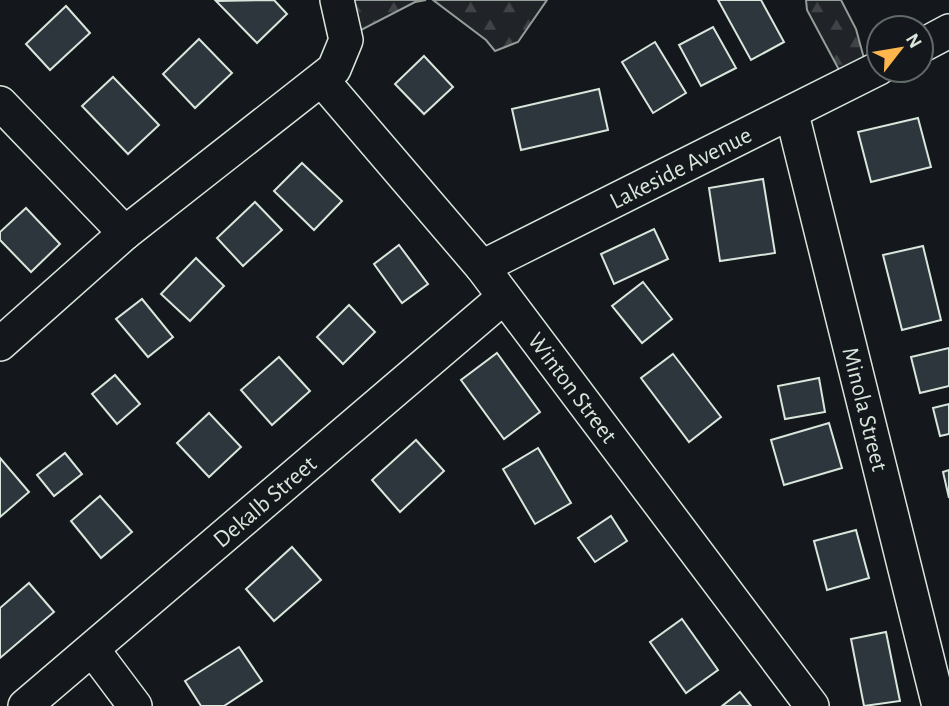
<svg xmlns="http://www.w3.org/2000/svg" width="949" height="706" font-family="'Alegreya Sans',sans-serif">
	<style>
		.forest { fill: url(#forest-firs); stroke: #939e99; stroke-width: 2 }
		.building { fill: #2c363c; stroke: #d8e6dc; stroke-width: 2 }
		.lines { fill: none; stroke-linecap: round; stroke-linejoin: round }
		.minor-casing { stroke: #d8e6dc; stroke-width: 36 }
		.minor { stroke: #14181c; stroke-width: 33 }
		.labels { text-anchor: middle; stroke-width: 5; stroke-linejoin: round; paint-order: stroke }
		.street-label { font-size: 24px; fill: #d8e6dc; stroke: #14181c }
	</style>
	<defs>
		<pattern id="forest-firs" width="22" height="20" patternUnits="userSpaceOnUse" patternTransform="scale(1.75)"><rect width="22" height="20" fill="#202428"/><path d="M5 1l3.5 6h-7zM16 11l3.5 6h-7z" fill="#404447"/></pattern>
	</defs>
	<rect width="100%" height="100%" fill="#14181c"/>
	<g class="forest">
		<path d="M335,0H426L415,2L338,42Z"/>
		<path d="M433,0H547L518,42L495,51L486,40Z"/>
		<path d="M806,0H841L856,29L868,73L845,81L807,10Z"/>
	</g>
	<g class="building">
		<path d="M274,0L287,14L257,43L216,1Z"/>
		<path d="M718,0H761L784,42L751,60Z"/>
		<path d="M66,6L90,33L50,70L26,44Z"/>
		<path d="M713,27L736,68L701,86L679,45Z"/>
		<path d="M199,39L232,73L195,108L163,74Z"/>
		<path d="M655,42L686,93L653,113L622,62Z"/>
		<path d="M424,56L453,87L424,114L395,84Z"/>
		<path d="M113,77L159,125L128,154L82,106Z"/>
		<path d="M599,89L608,130L521,150L512,109Z"/>
		<path d="M918,118L931,167L871,182L858,132Z"/>
		<path d="M302,163L342,201L314,230L274,191Z"/>
		<path d="M763,179L775,253L720,261L709,188Z"/>
		<path d="M255,202L282,230L243,266L217,238Z"/>
		<path d="M26,208L60,244L31,272L0,240V232Z"/>
		<path d="M654,229L668,259L614,284L601,254Z"/>
		<path d="M399,245L428,284L402,303L374,264Z"/>
		<path d="M923,246L941,320L902,330L883,255Z"/>
		<path d="M196,258L224,286L190,321L161,294Z"/>
		<path d="M643,282L672,319L642,343L612,306Z"/>
		<path d="M142,299L173,337L148,357L116,319Z"/>
		<path d="M349,305L375,332L343,364L317,337Z"/>
		<path d="M949,348V386L920,393L911,357Z"/>
		<path d="M497,353L540,412L504,439L461,380Z"/>
		<path d="M673,354L721,417L689,442L641,378Z"/>
		<path d="M279,357L310,391L272,425L241,390Z"/>
		<path d="M115,375L140,404L117,424L92,394Z"/>
		<path d="M819,378L825,412L785,419L778,386Z"/>
		<path d="M949,404V434L940,436L933,408Z"/>
		<path d="M209,413L241,447L209,477L177,443Z"/>
		<path d="M829,423L842,468L784,485L771,440Z"/>
		<path d="M416,440L444,471L400,512L372,480Z"/>
		<path d="M538,448L571,503L535,524L503,469Z"/>
		<path d="M65,453L82,474L54,496L37,475Z"/>
		<path d="M0,458L29,492L0,517Z"/>
		<path d="M949,470V498L943,472Z"/>
		<path d="M100,496L132,532L101,558L71,521Z"/>
		<path d="M611,516L627,541L595,562L578,538Z"/>
		<path d="M856,530L869,578L827,590L814,541Z"/>
		<path d="M292,547L321,580L274,621L246,589Z"/>
		<path d="M29,583L54,612L0,658V608Z"/>
		<path d="M682,619L718,670L686,693L650,642Z"/>
		<path d="M886,632L900,701L864,706L851,639Z"/>
		<path d="M239,647L262,681L224,706H201L185,681Z"/>
		<path d="M740,692L751,706H722Z"/>
	</g>
	<g class="lines">
		<defs>
			<g id="minor">
				<path d="M921,46L949,31"/>
				<path id="s1" d="M322,80L482,267L812,706"/>
				<path d="M0,103L125,233"/>
				<path id="s2" d="M792,114L939,706"/>
				<path id="s3" d="M482,267L879,68"/>
				<path d="M0,344L125,233L334,69L346,40L337,0"/>
				<path d="M93,650L135,706"/>
				<path id="s4" d="M25,706L504,297"/>
			</g>
		</defs>
		<use href="#minor" class="minor-casing"/>
		<use href="#minor" class="minor"/>
	</g>
	<g class="labels">
		<g class="street-label">
			<text dy="8" stroke="none"><textPath href="#s3" startOffset="222">Lakeside Avenue</textPath></text>
			<text dy="8" stroke="none"><textPath href="#s1" startOffset="397">Winton Street</textPath></text>
			<text dy="8" stroke="none"><textPath href="#s2" startOffset="304">Minola Street</textPath></text>
			<text dy="8" stroke="none"><textPath href="#s4" startOffset="315">Dekalb Street</textPath></text>
		</g>
	</g>
	<g transform="translate(900 49) rotate(59)"><circle r="33" fill="#14181c" stroke="#626a69" stroke-width="2"/>
	<path d="M0-5L12 26L0 18L-12 26Z" fill="#ffb74d"/>
	<text y="-10" font-size="19" font-weight="bold" text-anchor="middle" fill="#d8e6dc">N</text>
	</g>
</svg>
